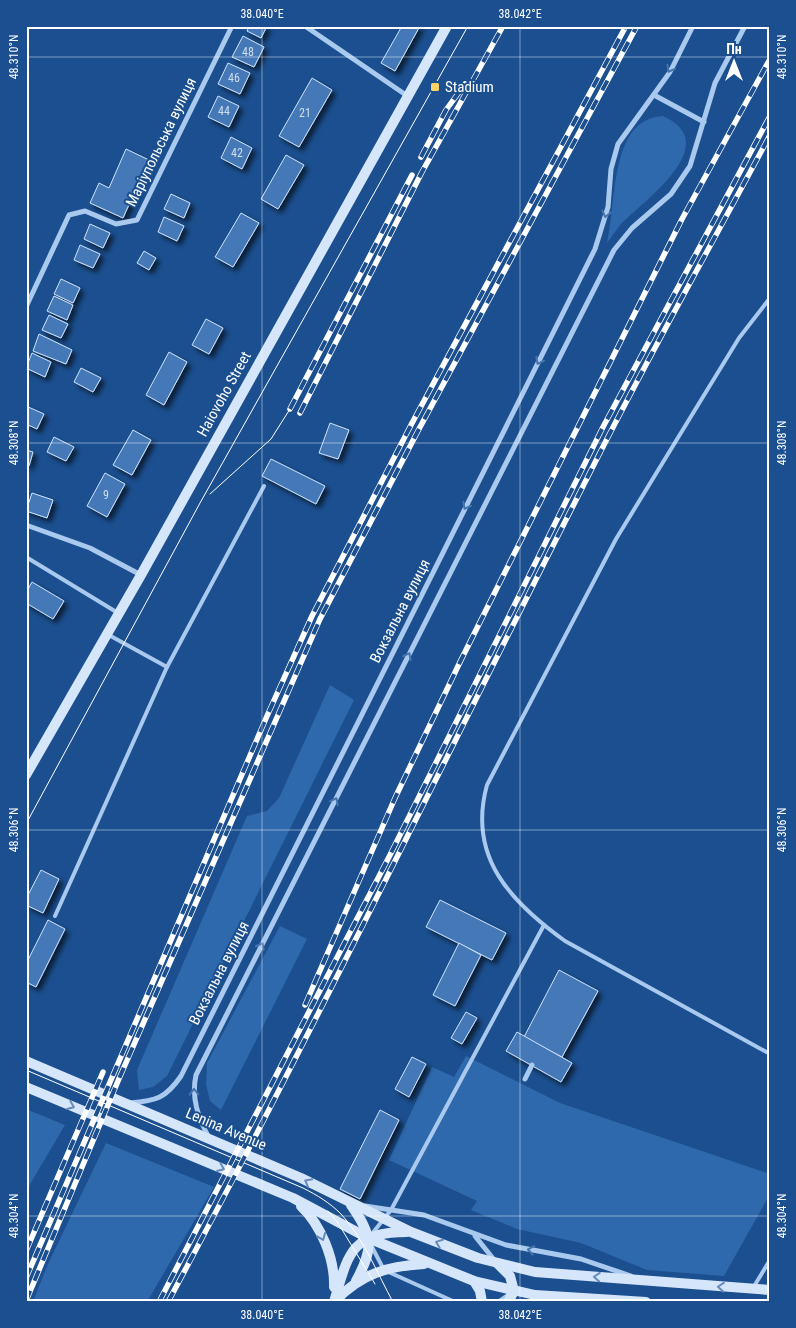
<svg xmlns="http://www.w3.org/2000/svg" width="796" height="1328" font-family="'Roboto Condensed',sans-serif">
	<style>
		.green { fill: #2e69ad }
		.building { fill: #4478b7; stroke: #cfe3fa; filter: url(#shadow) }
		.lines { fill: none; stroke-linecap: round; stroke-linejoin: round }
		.lane { stroke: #a9c9ee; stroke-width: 4 }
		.street { stroke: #a9c9ee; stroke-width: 5 }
		.secondary { stroke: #d6e6fa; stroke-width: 10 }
		.tram { stroke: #fff; stroke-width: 1 }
		.rail-casing { stroke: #fff; stroke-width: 5.5 }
		.rail { stroke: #1b4f8f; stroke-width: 4; stroke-dasharray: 11; stroke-linecap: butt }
		.oneway { stroke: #4674ac }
		.oneway2 { stroke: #668bba }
		.ticks { fill: none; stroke: #fff; stroke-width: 1; stroke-opacity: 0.45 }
		.poi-dot { fill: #ffd166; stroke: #1b4f8f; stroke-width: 2 }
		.labels { text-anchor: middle; stroke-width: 4; stroke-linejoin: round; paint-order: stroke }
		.number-label { font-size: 12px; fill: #d0dded }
		.poi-label { font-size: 15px; fill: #fff; stroke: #1b4f8f; text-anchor: start }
		.street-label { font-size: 15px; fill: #fff; stroke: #1b4f8f }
		.neatline { fill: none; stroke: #fff; stroke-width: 2 }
		.ticks-label { font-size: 12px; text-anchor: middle; fill: #fff }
	</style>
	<defs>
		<filter id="shadow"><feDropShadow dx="4" dy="4" stdDeviation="2.5" flood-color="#0009"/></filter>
	</defs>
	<rect width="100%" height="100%" fill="#1b4f8f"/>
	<g class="green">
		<path d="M663,116C725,144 645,200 621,224C616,230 612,236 607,243C617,202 609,119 663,116Z"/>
		<path d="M330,685L354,700L167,1076L153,1087L139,1090L137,1070L247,816L267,811L279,798Z"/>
		<path d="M280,926L307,939L221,1110L210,1101L206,1084L207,1063Z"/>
		<path d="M466,1056L560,1103L770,1174V1194L724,1276L647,1270L581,1243L517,1229L471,1210L477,1201L389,1160L432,1067L454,1077Z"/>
		<path d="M26,1109L65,1125L29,1186L26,1187Z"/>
		<path d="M106,1143L214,1187L147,1302H33L47,1266Z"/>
	</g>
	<g class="building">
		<path d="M249,26H267L261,38L247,31Z"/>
		<path d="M402,26H420L395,71L381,63Z"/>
		<path d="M243,36L264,47L254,67L232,57Z"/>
		<path d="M228,63L250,73L240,94L218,84Z"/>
		<path d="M312,78L332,90L299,147L279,136Z"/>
		<path d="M218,96L239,106L229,127L208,117Z"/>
		<path d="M231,137L252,148L242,169L221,158Z"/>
		<path d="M126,149L149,160L123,218L90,203L99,183L109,188Z"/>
		<path d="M286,155L304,165L278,209L261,199Z"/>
		<path d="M171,194L190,203L184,218L164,209Z"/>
		<path d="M241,213L259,223L233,267L215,257Z"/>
		<path d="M164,217L184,226L177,241L158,232Z"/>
		<path d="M90,224L110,233L103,248L84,239Z"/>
		<path d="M80,245L100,254L93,268L74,260Z"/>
		<path d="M144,251L156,258L149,270L137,263Z"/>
		<path d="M61,279L80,288L73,303L54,294Z"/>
		<path d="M54,296L73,305L67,320L47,311Z"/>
		<path d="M49,315L68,324L61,338L42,330Z"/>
		<path d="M206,319L223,328L209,354L192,345Z"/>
		<path d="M39,334L72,350L66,364L33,351Z"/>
		<path d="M169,352L187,362L164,405L146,395Z"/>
		<path d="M32,353L51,362L45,377L26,368Z"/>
		<path d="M81,368L101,378L93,392L74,382Z"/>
		<path d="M26,406L44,414L37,429L26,424Z"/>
		<path d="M330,423L349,430L338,459L319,453Z"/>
		<path d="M133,430L151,440L132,475L113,465Z"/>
		<path d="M54,437L74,447L66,461L47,452Z"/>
		<path d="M26,450L33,452L29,466L26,465Z"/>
		<path d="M271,459L325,486L316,504L262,476Z"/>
		<path d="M105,473L125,484L107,517L87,506Z"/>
		<path d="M32,493L53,500L47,518L26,511Z"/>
		<path d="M32,582L64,601L53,619L26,603V593Z"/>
		<path d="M41,870L59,879L43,913L26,905V899Z"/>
		<path d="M440,900L506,933L492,960L426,927Z"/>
		<path d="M48,920L65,929L36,987L26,982V964Z"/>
		<path d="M459,943L481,955L455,1006L433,995Z"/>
		<path d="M559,970L598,991L562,1057L524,1037Z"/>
		<path d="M466,1012L477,1018L462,1044L451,1038Z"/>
		<path d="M517,1032L572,1063L561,1082L506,1051Z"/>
		<path d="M412,1057L426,1064L409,1097L395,1089Z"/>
		<path d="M380,1110L399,1120L360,1199L340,1189Z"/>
	</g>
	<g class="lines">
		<g class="lane">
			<path d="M770,298L739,338L616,539L487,785C467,857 511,902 565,941L770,1054"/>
			<path d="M26,557L118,613"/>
			<path d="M107,634L167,667"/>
			<path d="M55,916L167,667L264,486"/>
			<path d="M371,1235L391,1210L544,925"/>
			<path d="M371,1245L384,1270L455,1302"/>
			<path d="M753,1288L770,1260"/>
			<path d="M498,1302L508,1295"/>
		</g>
		<g class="street">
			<path d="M305,26L406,95"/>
			<path d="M654,95L704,122"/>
			<path d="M26,307L69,215L85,211L116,224L137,220L232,26"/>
			<path d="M26,525L90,548L141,575"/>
			<path d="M525,1079L532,1065"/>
			<path d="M130,1103C156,1101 166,1098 181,1076L595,249L608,207L611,169L618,144L670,72L693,26"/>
			<path d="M209,1138C198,1117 191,1098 196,1075L614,250L632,228L671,194L690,166L715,83L745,26"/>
			<path d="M365,1206L424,1215L506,1245L581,1259L631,1276"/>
			<path d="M475,1236L495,1261"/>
		</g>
		<g class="secondary">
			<path d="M26,775L141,575L447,26"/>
			<path d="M26,1061L301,1178L411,1232L478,1258L535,1272L770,1290"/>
			<path d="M26,1087L293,1198L368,1238L474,1281L535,1295L646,1302"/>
			<path d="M351,1205C373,1236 374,1248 356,1281"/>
			<path d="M301,1206C321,1225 335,1259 334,1287"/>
			<path d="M497,1263L510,1276L514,1291L508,1302"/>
			<path d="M474,1281L480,1291L482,1302"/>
			<path d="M335,1301C361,1274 387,1266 424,1264"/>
			<path d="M334,1302C348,1255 350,1232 407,1232"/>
		</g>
		<g class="tram">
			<path d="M210,494L271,439L290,409"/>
			<path d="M26,824L200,503L468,26"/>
			<path d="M26,1070L303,1188C317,1195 330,1203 341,1214C363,1237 378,1275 393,1302"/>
			<path d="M328,1211L338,1223L375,1284"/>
		</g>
		<defs>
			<g id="rail">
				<path d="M421,157L446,110L465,84"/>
				<path d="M290,409L412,175"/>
				<path d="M300,413L422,172L503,26"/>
				<path d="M305,1005L395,798L460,662L682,219L770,59"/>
				<path d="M26,1251L103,1072"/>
				<path d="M26,1278L267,716L312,616L411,425L626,26"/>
				<path d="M26,1301L118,1081L320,619L419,429L637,26"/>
				<path d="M159,1302L390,855L603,427L770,116"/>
				<path d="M168,1302C321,1017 461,725 608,437C660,336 716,236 770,135"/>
			</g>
		</defs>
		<use href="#rail" class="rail-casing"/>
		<use href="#rail" class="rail"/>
	</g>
	<defs><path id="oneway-chevron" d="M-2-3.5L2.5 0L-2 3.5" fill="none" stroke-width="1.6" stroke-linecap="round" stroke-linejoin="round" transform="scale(1.25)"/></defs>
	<g class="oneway">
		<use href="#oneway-chevron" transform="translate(670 69) rotate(119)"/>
		<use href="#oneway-chevron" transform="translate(606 214) rotate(103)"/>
		<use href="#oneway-chevron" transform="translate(539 361) rotate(117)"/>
		<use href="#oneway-chevron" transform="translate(466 506) rotate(117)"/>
		<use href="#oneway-chevron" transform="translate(408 656) rotate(-63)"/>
		<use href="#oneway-chevron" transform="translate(335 801) rotate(-63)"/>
		<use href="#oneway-chevron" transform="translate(261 946) rotate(-63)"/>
		<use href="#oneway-chevron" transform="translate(194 1092) rotate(-92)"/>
		<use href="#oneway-chevron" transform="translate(531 1250) rotate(-170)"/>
	</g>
	<g class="oneway2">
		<use href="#oneway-chevron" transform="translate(71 1106) rotate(23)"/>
		<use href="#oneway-chevron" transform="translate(221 1168) rotate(23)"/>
		<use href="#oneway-chevron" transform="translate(308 1182) rotate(-152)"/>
		<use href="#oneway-chevron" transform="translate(322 1237) rotate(68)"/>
		<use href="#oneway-chevron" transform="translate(439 1243) rotate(-159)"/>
		<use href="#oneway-chevron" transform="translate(597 1277) rotate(-176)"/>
		<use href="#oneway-chevron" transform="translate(721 1287) rotate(-176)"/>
	</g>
	<path class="ticks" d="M262,26V1302M520,26V1302M26,57H770M26,443H770M26,830H770M26,1216H770"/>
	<rect class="poi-dot" x="430" y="82" width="10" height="10" rx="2.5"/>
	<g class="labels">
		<g class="number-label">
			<text x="248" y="56">48</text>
			<text x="234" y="82">46</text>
			<text x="224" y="115">44</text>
			<text x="305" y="117">21</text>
			<text x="237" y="157">42</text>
			<text x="106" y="499">9</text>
		</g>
		<g class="poi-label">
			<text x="445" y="92">Stadium</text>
		</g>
		<g class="street-label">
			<text transform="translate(161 142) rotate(-64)" y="5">Маріупольська вулиця</text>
			<text transform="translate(224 394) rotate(-61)" y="5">Haiovoho Street</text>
			<text transform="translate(400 611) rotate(-63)" y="5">Вокзальна вулиця</text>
			<text transform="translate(219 973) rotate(-63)" y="5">Вокзальна вулиця</text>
			<text transform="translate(226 1129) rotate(23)" y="5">Lenina Avenue</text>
		</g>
	</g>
	<rect width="796" height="1328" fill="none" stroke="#1b4f8f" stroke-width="55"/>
	<g transform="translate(734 62)" stroke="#1b4f8f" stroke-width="4" paint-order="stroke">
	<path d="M0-4L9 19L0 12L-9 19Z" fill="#ffffff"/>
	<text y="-8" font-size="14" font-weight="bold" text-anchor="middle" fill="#ffffff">Пн</text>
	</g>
	<rect x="28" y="28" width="740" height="1272" class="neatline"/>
	<g class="ticks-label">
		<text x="262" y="18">38.040°E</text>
		<text x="520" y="18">38.042°E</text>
		<text transform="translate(14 57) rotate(-90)" y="4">48.310°N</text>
		<text transform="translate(782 57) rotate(-90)" y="4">48.310°N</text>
		<text transform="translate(14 443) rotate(-90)" y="4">48.308°N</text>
		<text transform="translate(782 443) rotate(-90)" y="4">48.308°N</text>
		<text transform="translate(14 830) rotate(-90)" y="4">48.306°N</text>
		<text transform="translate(782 830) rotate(-90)" y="4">48.306°N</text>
		<text transform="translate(14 1216) rotate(-90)" y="4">48.304°N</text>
		<text transform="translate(782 1216) rotate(-90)" y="4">48.304°N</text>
		<text x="262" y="1319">38.040°E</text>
		<text x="520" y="1319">38.042°E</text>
	</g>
</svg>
